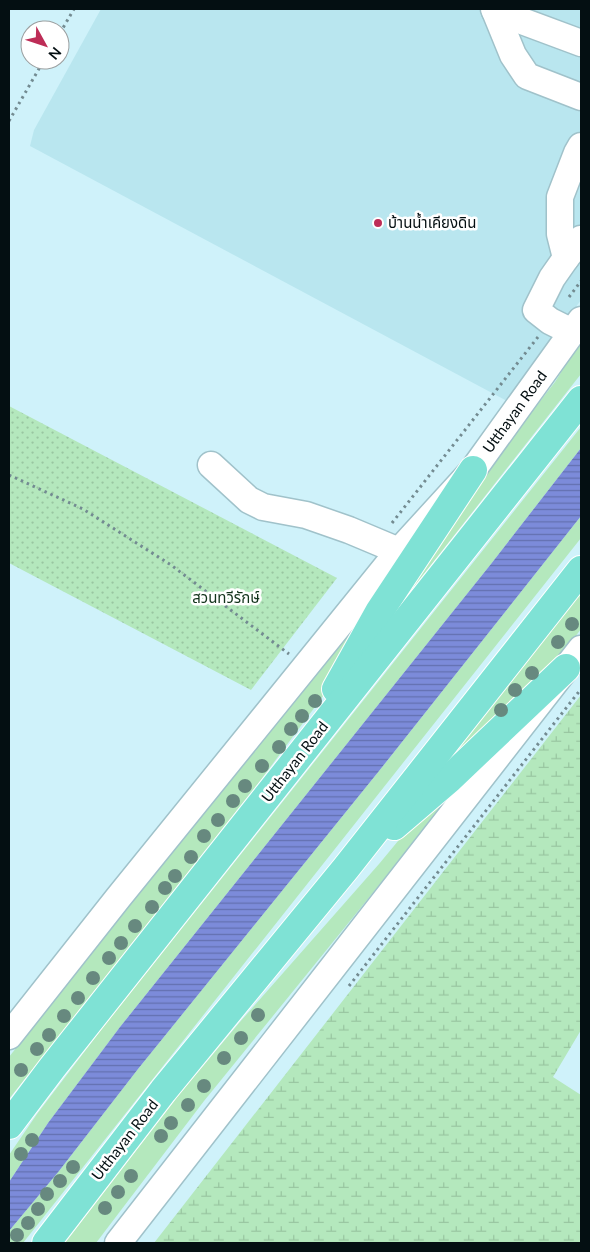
<svg xmlns="http://www.w3.org/2000/svg" width="590" height="1252" font-family="Lato,'Noto Sans Thai',sans-serif">
	<style>
		.built { fill: #b9e6ef }
		.grass { fill: #b4e8bd }
		.wetland { fill: url(#wetland-marsh) }
		.park { fill: url(#park-dots) }
		.water { fill: url(#water-rules) }
		.lines { fill: none; stroke-linecap: round; stroke-linejoin: round }
		.minor-casing { stroke: #a0c2ca; stroke-width: 29 }
		.major-casing { stroke: #fff; stroke-width: 30 }
		.path { stroke: #738b91; stroke-width: 3; stroke-dasharray: 2.5 4; stroke-linecap: butt }
		.minor { stroke: #fff; stroke-width: 26 }
		.major { stroke: #7fe2d5; stroke-width: 28 }
		.tree { fill: #67897f }
		.poi-dot { fill: #bd2d57; stroke: #fff; stroke-width: 2 }
		.labels { text-anchor: middle; stroke-width: 5; stroke-linejoin: round; paint-order: stroke }
		.poi-label { font-size: 15px; fill: #040f12; stroke: #fff; text-anchor: start }
		.street-label { font-size: 15px; fill: #040f12; stroke: #fff }
		.park-label { font-size: 15px; fill: #12331b; stroke: #fff }
	</style>
	<defs>
		<pattern id="wetland-marsh" width="20" height="14" patternUnits="userSpaceOnUse" patternTransform="scale(1.25)"><rect width="20" height="14" fill="#b4e8bd"/><path d="M1 5h8M5 5V1M11 12h8M15 12V8" fill="none" stroke="#99c6a1"/></pattern>
		<pattern id="park-dots" width="8" height="8" patternUnits="userSpaceOnUse" patternTransform="scale(1.25)"><rect width="8" height="8" fill="#b4e8bd"/><path d="M2 2h.1M6 6h.1" fill="none" stroke="#99c6a1" stroke-width="1.8" stroke-linecap="round"/></pattern>
		<pattern id="water-rules" width="6" height="5" patternUnits="userSpaceOnUse" patternTransform="scale(1.25)"><rect width="6" height="5" fill="#7c8bda"/><path d="M0 2.5h6" fill="none" stroke="#6370af"/></pattern>
	</defs>
	<rect width="100%" height="100%" fill="#cff2fa"/>
	<path class="built" d="M101,9H581V300L507,401L30,146L34,130Z"/>
	<g class="grass">
		<path d="M581,340V374L390,617L444,524L555,382Z"/>
		<path d="M581,427V448L491,564L120,1027L48,1123L9,1182V1155L37,1114L101,1030Z"/>
		<path d="M581,516V538L23,1243H9V1231L59,1171L138,1069L379,771Z"/>
		<path d="M581,588V629L557,661L433,776Z"/>
		<path d="M366,608L329,688L260,781L9,1099V1057L210,802Z"/>
		<path d="M453,794L204,1101L96,1243H65L178,1096L239,1023L379,864L408,829L437,800Z"/>
	</g>
	<path class="wetland" d="M581,695V1030L553,1077L581,1095V1243H154Z"/>
	<path class="park" d="M9,406L337,578L251,690L9,563Z"/>
	<path class="water" d="M581,448V516L379,771L138,1069L59,1171L9,1231V1182L48,1123L120,1027L491,564Z"/>
	<g class="lines">
		<defs>
			<g id="minor">
				<path d="M494,9L495,11L581,43"/>
				<path d="M495,11L513,55L527,76L581,97"/>
				<path d="M566,258L560,234V197L577,153L581,146"/>
				<path d="M572,332L550,321L536,310L552,278L566,258L581,239"/>
				<path d="M211,465L249,500L263,507L306,515L349,530L399,551"/>
				<path d="M9,1036L118,898L399,551L473,470L581,320"/>
				<path d="M118,1243L581,649"/>
			</g>
			<g id="major">
				<path d="M336,689L379,612L473,470"/>
				<path d="M394,826L449,779L566,668"/>
				<path d="M9,1125L52,1068L581,400"/>
				<path d="M46,1243L163,1091L346,868L581,570"/>
			</g>
		</defs>
		<use href="#minor" class="minor-casing"/>
		<use href="#major" class="major-casing"/>
		<g class="path">
			<path d="M60,33L74,9"/>
			<path d="M9,121L44,60"/>
			<path d="M569,297L581,281"/>
			<path d="M9,475L83,509L171,565L289,654"/>
			<path d="M392,523L538,337"/>
			<path d="M349,986L581,689"/>
		</g>
		<use href="#minor" class="minor"/>
		<use href="#major" class="major"/>
	</g>
	<g class="tree">
		<circle cx="572" cy="624" r="7"/>
		<circle cx="558" cy="642" r="7"/>
		<circle cx="532" cy="673" r="7"/>
		<circle cx="515" cy="690" r="7"/>
		<circle cx="315" cy="701" r="7"/>
		<circle cx="501" cy="710" r="7"/>
		<circle cx="302" cy="716" r="7"/>
		<circle cx="291" cy="729" r="7"/>
		<circle cx="279" cy="747" r="7"/>
		<circle cx="262" cy="766" r="7"/>
		<circle cx="245" cy="786" r="7"/>
		<circle cx="233" cy="801" r="7"/>
		<circle cx="218" cy="820" r="7"/>
		<circle cx="204" cy="836" r="7"/>
		<circle cx="191" cy="857" r="7"/>
		<circle cx="175" cy="876" r="7"/>
		<circle cx="165" cy="888" r="7"/>
		<circle cx="152" cy="907" r="7"/>
		<circle cx="135" cy="926" r="7"/>
		<circle cx="121" cy="943" r="7"/>
		<circle cx="109" cy="958" r="7"/>
		<circle cx="93" cy="978" r="7"/>
		<circle cx="78" cy="998" r="7"/>
		<circle cx="258" cy="1015" r="7"/>
		<circle cx="64" cy="1016" r="7"/>
		<circle cx="49" cy="1035" r="7"/>
		<circle cx="241" cy="1038" r="7"/>
		<circle cx="37" cy="1049" r="7"/>
		<circle cx="224" cy="1058" r="7"/>
		<circle cx="21" cy="1070" r="7"/>
		<circle cx="204" cy="1086" r="7"/>
		<circle cx="188" cy="1105" r="7"/>
		<circle cx="171" cy="1123" r="7"/>
		<circle cx="161" cy="1136" r="7"/>
		<circle cx="32" cy="1140" r="7"/>
		<circle cx="21" cy="1154" r="7"/>
		<circle cx="73" cy="1167" r="7"/>
		<circle cx="131" cy="1176" r="7"/>
		<circle cx="60" cy="1181" r="7"/>
		<circle cx="118" cy="1192" r="7"/>
		<circle cx="47" cy="1194" r="7"/>
		<circle cx="105" cy="1208" r="7"/>
		<circle cx="38" cy="1209" r="7"/>
		<circle cx="28" cy="1223" r="7"/>
		<circle cx="17" cy="1235" r="7"/>
	</g>
	<circle class="poi-dot" cx="378" cy="223" r="5"/>
	<g class="labels">
		<g class="poi-label">
			<text x="388" y="228">บ้านน้ำเคียงดิน</text>
		</g>
		<g class="street-label">
			<text transform="translate(515 412) rotate(-54)" y="5">Utthayan Road</text>
			<text transform="translate(295 762) rotate(-52)" y="5">Utthayan Road</text>
			<text transform="translate(125 1140) rotate(-52)" y="5">Utthayan Road</text>
		</g>
		<g class="park-label">
			<text x="226" y="603">สวนทวีรักษ์</text>
		</g>
	</g>
	<rect width="590" height="1252" fill="none" stroke="#040f12" stroke-width="20"/>
	<g transform="translate(45 45) rotate(130)"><circle r="24" fill="#ffffff" stroke="#9b9fa0"/>
	<path d="M0-4L9 19L0 12L-9 19Z" fill="#bd2d57"/>
	<text y="-8" font-size="14" font-weight="bold" text-anchor="middle" fill="#040f12">N</text>
	</g>
</svg>
